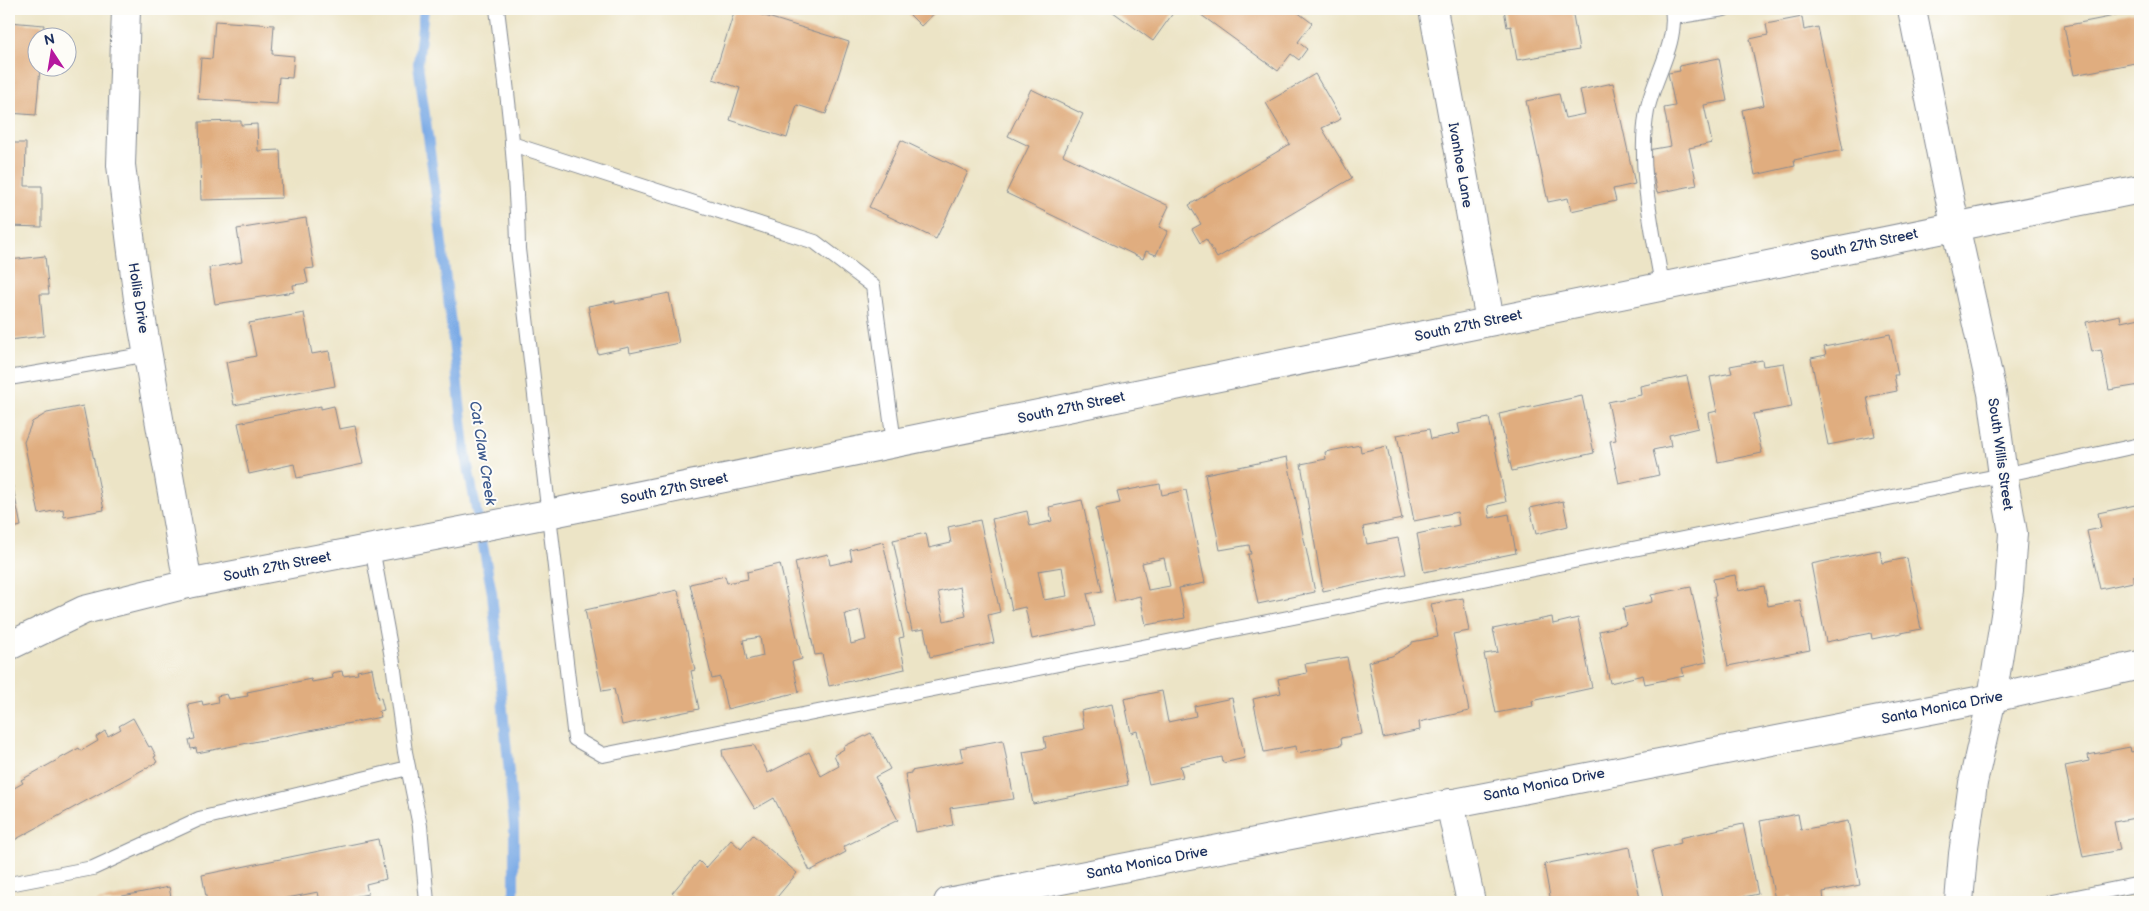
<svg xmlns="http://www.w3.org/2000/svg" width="2149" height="911" font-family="'Balsamiq Sans',sans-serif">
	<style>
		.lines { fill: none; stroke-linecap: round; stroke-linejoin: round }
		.stream { stroke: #7cabe6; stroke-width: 10 }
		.building { fill: #e0ad7f; fill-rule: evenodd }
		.lane-casing { stroke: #848a92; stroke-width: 16 }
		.street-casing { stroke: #848a92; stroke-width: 30 }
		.secondary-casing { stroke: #848a92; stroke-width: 30 }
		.lane { stroke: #fff; stroke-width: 14 }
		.street { stroke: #fff; stroke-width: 28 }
		.secondary { stroke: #fff; stroke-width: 28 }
		.labels { text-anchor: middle; stroke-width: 4; stroke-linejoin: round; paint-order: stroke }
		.street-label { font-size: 14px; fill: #1b2f5e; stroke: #fdfcf7 }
		.water-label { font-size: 15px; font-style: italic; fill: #3d5a8e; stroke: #fdfcf7 }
	</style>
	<rect width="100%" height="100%" fill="#fdfcf7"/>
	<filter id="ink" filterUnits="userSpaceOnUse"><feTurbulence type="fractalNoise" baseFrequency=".02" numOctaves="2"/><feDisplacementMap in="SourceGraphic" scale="10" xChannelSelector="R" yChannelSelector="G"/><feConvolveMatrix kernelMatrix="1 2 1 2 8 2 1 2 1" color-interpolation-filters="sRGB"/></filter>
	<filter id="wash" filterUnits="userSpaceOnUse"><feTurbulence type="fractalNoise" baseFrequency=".0096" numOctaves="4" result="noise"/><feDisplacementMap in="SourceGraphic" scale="20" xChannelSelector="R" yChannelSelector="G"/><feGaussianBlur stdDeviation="1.12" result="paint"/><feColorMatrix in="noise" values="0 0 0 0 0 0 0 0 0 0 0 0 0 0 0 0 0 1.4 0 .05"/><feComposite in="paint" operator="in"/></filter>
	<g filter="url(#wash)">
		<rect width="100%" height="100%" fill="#ece4c6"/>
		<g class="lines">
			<path class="stream" d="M424,9L418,64L438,210L466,456L492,593L514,826V902"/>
		</g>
		<g id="blocks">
			<g class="building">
				<path d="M285,9H305L304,12Z"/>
				<path d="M735,9H742L849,42L826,114L797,105L787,138L730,120L740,88L713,79Z"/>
				<path d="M904,9H939L921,26Z"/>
				<path d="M1109,9H1176L1153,41Z"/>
				<path d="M1193,9H1293L1312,23L1298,42L1307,49L1299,60L1291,54L1278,71Z"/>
				<path d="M1504,9H1572L1579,50L1517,60L1511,26L1507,27Z"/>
				<path d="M2140,11V62L2074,75L2064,26Z"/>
				<path d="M1802,17L1804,30L1818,27L1843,150L1794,160L1795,166L1755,175L1742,110L1764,105L1750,39L1768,35L1766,24Z"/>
				<path d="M215,21L274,25L272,54L294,56L292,78L279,77L277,104L198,99L201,58L212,59Z"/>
				<path d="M9,22L44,25L42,38H38V68H40L36,115L9,113Z"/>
				<path d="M1719,58L1727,101L1704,105L1712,143L1689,148L1697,185L1657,193L1648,150L1671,146L1664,108L1675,106L1668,73L1680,71L1679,66Z"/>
				<path d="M1315,74L1341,119L1322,128L1352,178L1217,258L1206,239L1200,243L1192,229L1201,224L1189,205L1290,144L1266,103Z"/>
				<path d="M1613,83L1635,184L1613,189L1616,201L1571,211L1568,198L1548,202L1526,101L1559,94L1565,118L1585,114L1580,90Z"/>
				<path d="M1031,89L1083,114L1063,155L1169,206L1159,227L1168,231L1156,255L1146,251L1143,259L1006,193L1029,146L1008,136Z"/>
				<path d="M241,121V125L257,124L258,151L280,150L282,198L201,200L199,122Z"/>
				<path d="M901,140L968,172L936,239L869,207Z"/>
				<path d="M9,143H26L25,186H42V227L9,226Z"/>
				<path d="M306,218L314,268L305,269L308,283L293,285L294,292L215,304L209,268L242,262L237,229Z"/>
				<path d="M45,256L49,294H40L44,336L9,340V260Z"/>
				<path d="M669,293L679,343L630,353L629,347L598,354L588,306L615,301V304Z"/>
				<path d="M304,313L312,354L329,351L335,386L234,405L226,362L256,356L249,323Z"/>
				<path d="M2120,315L2121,322L2140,318V385L2109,390L2101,350L2092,352L2086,322Z"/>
				<path d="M1890,334L1898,375H1894L1897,391L1867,397L1875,436L1828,445L1811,358L1826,355L1824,347Z"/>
				<path d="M1762,360L1763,366L1784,363L1792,407L1753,414L1762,453L1718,462L1709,413L1717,411L1710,377L1732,373L1730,366Z"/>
				<path d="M1687,376L1698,428L1669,435L1671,446L1653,450L1659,475L1619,484L1610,441L1616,440L1608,402L1641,395L1640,386Z"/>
				<path d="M1582,396L1594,453L1512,471L1499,414Z"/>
				<path d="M83,406L104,510L64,517L63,509L39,514L24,442L32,422L47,413Z"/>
				<path d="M321,406V409L334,406L339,429L355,426L363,464L297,478L294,464L249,474L238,423Z"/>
				<path d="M1489,418L1506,502L1488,506L1490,518L1509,514L1516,553L1424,572L1417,534L1459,525L1457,512L1414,521L1397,435L1429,429L1431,439L1446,436L1460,433L1458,424Z"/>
				<path d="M1360,445L1361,452L1387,446L1402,519L1363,527L1367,544L1398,538L1406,574L1323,591L1301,464L1326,459L1325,452Z"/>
				<path d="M1287,457L1315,592L1258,604L1248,554H1251L1249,545L1220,550L1205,474Z"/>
				<path d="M9,468L21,526L9,529Z"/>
				<path d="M1160,484L1162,495L1186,490L1205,583L1179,588L1185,618L1146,625L1140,596L1115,602L1096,508L1120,503L1117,492ZM1164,558L1170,586L1148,590L1142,563Z"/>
				<path d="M1082,500L1102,591L1087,594L1095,626L1032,639L1025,607L1012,610L992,519L1027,511L1030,526L1052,521L1049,507ZM1062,567L1067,596L1044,600L1038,571Z"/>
				<path d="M1563,501L1568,526L1536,534L1530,508Z"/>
				<path d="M2140,504V574L2133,576V582L2100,589L2087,531L2101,528L2098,513Z"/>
				<path d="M980,520L1000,612L988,615L994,643L930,657L924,629L912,631L893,540L926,533L929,548L951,543L948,527ZM960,587L966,616L944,621L938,592Z"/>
				<path d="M883,542L904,637L899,638L905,669L829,686L822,654L815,655L795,562L828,554L830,565L852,560L850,550ZM860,610L866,640L851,644L845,614Z"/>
				<path d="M1880,550L1882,563L1907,558L1921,629L1872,639L1871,633L1826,642L1811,564Z"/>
				<path d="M780,564L802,659L792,662L799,692L727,709L720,677L712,679L690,584L725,576L727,583L748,579L747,572ZM760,637L763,656L747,660L743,640Z"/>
				<path d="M1735,575L1738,591L1764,586L1768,606L1800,600L1810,650L1728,666L1714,596H1716L1713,579Z"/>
				<path d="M1691,587L1707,662L1682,668L1684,676L1645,684L1643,675L1610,683L1599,631L1626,625L1623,608L1652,602L1651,595Z"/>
				<path d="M678,590L695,670L691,671L699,709L622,725L614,689L602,691L585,610Z"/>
				<path d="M1463,598L1469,631L1453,634L1469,711L1419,722L1420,730L1383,738L1368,662L1392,656L1412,644V642L1438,637L1431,604Z"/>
				<path d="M1552,617L1553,624L1578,618L1592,688L1532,701L1533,706L1496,713L1484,654L1498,652L1493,629Z"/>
				<path d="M1347,657L1362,734L1341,738L1342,745L1297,753L1296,746L1264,752L1253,699L1281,693L1278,679L1307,673L1305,664Z"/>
				<path d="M372,668L378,699L381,698L384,710L379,711L381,717L197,753L196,748L191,749L189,740L195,739L188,704L202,701L203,705L218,702L217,696L227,694L229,699L248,696L247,692L311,679L312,682L333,678L332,673L342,671L343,676L358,674L357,671Z"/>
				<path d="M1162,691L1168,722L1196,716L1194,706L1232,698L1245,758L1223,763L1222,757L1180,766L1183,777L1149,784L1137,731L1131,733L1124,699Z"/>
				<path d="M1112,704L1128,785L1033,804L1023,752L1046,748L1044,737L1084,729L1081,711Z"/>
				<path d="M133,718L149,747L151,746L156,756L154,757L157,762L9,843V791L23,783L21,780L79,748L81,751L98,741L96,737L105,731L108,736L121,729L119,726Z"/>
				<path d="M871,733L890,769L875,777L898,820L843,847L846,852L810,871L774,798L755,809L723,757L722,750L754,745L768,773L809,752L821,776L839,766L834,755L844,749L843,747Z"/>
				<path d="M1003,740L1014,799L950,808L953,825L916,832L905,774L911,773V771L963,761L960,748Z"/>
				<path d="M2130,747L2131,752L2140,750V817L2114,822L2120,850L2083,857L2065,766L2089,761L2088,755Z"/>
				<path d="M1798,814L1801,830L1848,821L1860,885L1823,892L1824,902H1792L1791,897L1775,900L1760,821Z"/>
				<path d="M1743,824L1758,894L1720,902H1664L1652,850L1681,843L1680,838Z"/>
				<path d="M753,835L797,873L773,902H682L672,893L699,861L706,868L731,840L741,849Z"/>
				<path d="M378,839L386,879L366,884L368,894L329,902H320L318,892L277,900L278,902H207L202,875Z"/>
				<path d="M1630,847L1640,899L1625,902H1551L1544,864Z"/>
				<path d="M169,887L172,902H97V901Z"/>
			</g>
		</g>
	</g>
	<g filter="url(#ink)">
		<use href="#blocks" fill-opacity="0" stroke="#848a92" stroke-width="1"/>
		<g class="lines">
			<defs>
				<g id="lane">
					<path d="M497,9C507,89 517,169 518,249L575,739L603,755L2003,475L2140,445"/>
					<path d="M1674,17L1724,9"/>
					<path d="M512,144L815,242L873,286L894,443"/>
					<path d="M1662,285C1653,231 1637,165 1647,111C1653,79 1678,44 1672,9"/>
					<path d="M9,378L149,354"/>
					<path d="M372,548L393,663L405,752L420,826L427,902"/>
					<path d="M9,884L93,868L199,819L408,768"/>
					<path d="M2052,902L2140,884"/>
				</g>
				<g id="street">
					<path d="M126,9L121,165L138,299L188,584"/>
					<path d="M1433,9L1490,321"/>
					<path d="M1450,803L1471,902"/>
					<path d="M948,902L1992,698L2140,665"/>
				</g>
				<g id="secondary">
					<path d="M1912,9L1955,225L1992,393L2003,475L2013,533L2009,590L1992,698L1973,783L1963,854L1959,902"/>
					<path d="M9,646L84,610L188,584L548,514L2140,189"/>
				</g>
			</defs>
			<use href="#lane" class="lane-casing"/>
			<use href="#street" class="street-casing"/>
			<use href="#secondary" class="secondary-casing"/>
			<use href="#lane" class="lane"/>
			<use href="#street" class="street"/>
			<use href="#secondary" class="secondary"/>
		</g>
	</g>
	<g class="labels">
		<g class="street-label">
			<text transform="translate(1461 165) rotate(80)" y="5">Ivanhoe Lane</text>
			<text transform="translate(1864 244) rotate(-12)" y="5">South 27th Street</text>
			<text transform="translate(139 298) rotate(81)" y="5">Hollis Drive</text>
			<text transform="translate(1468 325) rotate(-12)" y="5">South 27th Street</text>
			<text transform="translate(1071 407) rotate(-12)" y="5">South 27th Street</text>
			<text transform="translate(2001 454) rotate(82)" y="5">South Willis Street</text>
			<text transform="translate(674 488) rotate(-12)" y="5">South 27th Street</text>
			<text transform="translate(277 566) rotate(-11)" y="5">South 27th Street</text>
			<text transform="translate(1942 707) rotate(-11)" y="5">Santa Monica Drive</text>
			<text transform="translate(1544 784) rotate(-11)" y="5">Santa Monica Drive</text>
			<text transform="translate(1147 862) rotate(-11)" y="5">Santa Monica Drive</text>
		</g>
		<g class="water-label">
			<text transform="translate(483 453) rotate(81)" y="5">Cat Claw Creek</text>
		</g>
	</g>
	<rect width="2149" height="911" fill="none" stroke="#fdfcf7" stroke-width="30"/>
	<g transform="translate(52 52) rotate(348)"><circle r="24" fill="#fdfcf7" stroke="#a3aaba"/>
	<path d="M0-4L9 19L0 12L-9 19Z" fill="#b5179e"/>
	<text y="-8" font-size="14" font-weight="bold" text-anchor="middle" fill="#1b2f5e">N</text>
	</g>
</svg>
